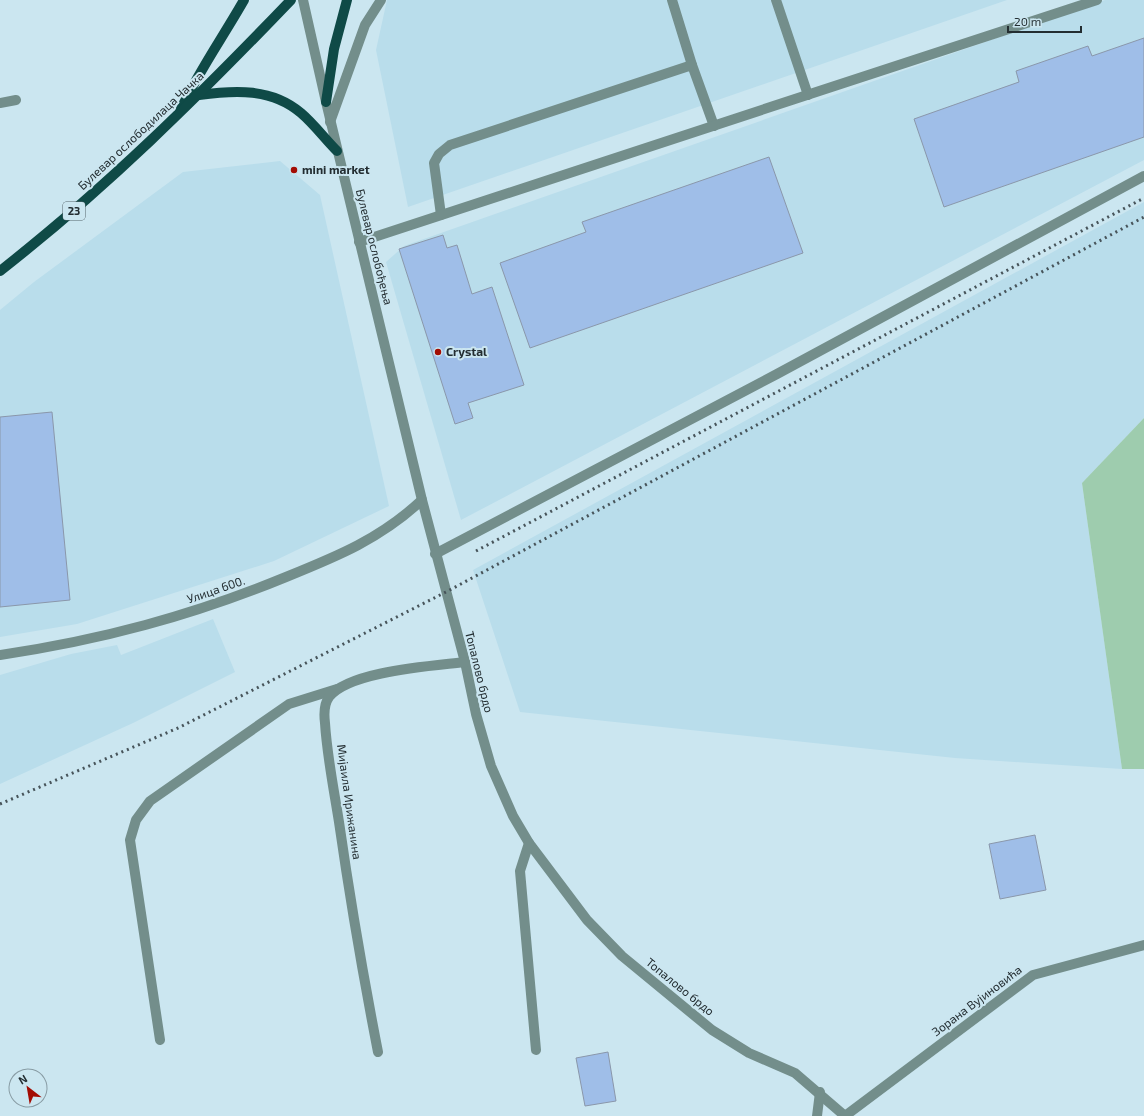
<svg xmlns="http://www.w3.org/2000/svg" width="1144" height="1116" font-family="'Exo 2',sans-serif">
	<style>
		.built { fill: #b9ddeb }
		.green { fill: #9eccae }
		.building { fill: #9fbee8; stroke: #8a97aa }
		.lines { fill: none; stroke-linecap: round; stroke-linejoin: round }
		.minor { stroke: #738e8b; stroke-width: 10 }
		.major { stroke: #0f4a47; stroke-width: 10 }
		.rail { stroke: #47545a; stroke-width: 3; stroke-dasharray: 2 4; stroke-linecap: butt }
		.poi-dot { fill: #a30c03; stroke: #cbe6f0; stroke-width: 1.5 }
		.labels { text-anchor: middle; stroke-width: 4; stroke-linejoin: round; paint-order: stroke }
		.shield { fill: #cbe6f0; stroke: #55646a; stroke-width: 1 }
		.shield-label { font-size: 11px; font-weight: bold; fill: #232d31 }
		.street-label { font-size: 12px; fill: #232d31; stroke: #cbe6f0 }
		.poi-label { font-size: 12px; font-weight: bold; fill: #232d31; stroke: #cbe6f0; text-anchor: start }
	</style>
	<rect width="100%" height="100%" fill="#cbe6f0"/>
	<g class="built">
		<path d="M387,0H1007L408,207L376,50Z"/>
		<path d="M1105,0H1144V160L461,520L386,262L404,246Z"/>
		<path d="M280,161L320,195L389,506L274,561L77,624L0,637V310L34,282L183,172Z"/>
		<path d="M1144,202V418L1082,483L1122,769L955,758L520,712L473,570Z"/>
		<path d="M213,619L235,672L133,723L0,784V675L71,654L117,645L121,655Z"/>
	</g>
	<path class="green" d="M1144,418V769H1122L1082,483Z"/>
	<g class="building">
		<path d="M1144,38V137L944,207L914,119L1019,82L1016,71L1088,46L1092,56Z"/>
		<path d="M769,157L803,253L530,348L500,263L586,232L582,222Z"/>
		<path d="M443,235L447,248L457,245L472,294L492,287L524,385L468,403L473,418L455,424L399,249Z"/>
		<path d="M52,412L70,600L0,607V417Z"/>
		<path d="M1035,835L1046,890L1000,899L989,844Z"/>
		<path d="M608,1052L616,1101L585,1106L576,1058Z"/>
	</g>
	<g class="lines">
		<g class="minor">
			<path d="M303,0L326,102L422,500L465,662L476,714L491,766L513,816L529,843L587,920L622,956L712,1030L749,1053L795,1073L845,1116"/>
			<path d="M672,0L692,65"/>
			<path d="M776,0L808,95"/>
			<path d="M0,103L16,100"/>
			<path d="M330,122L365,25L381,0"/>
			<path d="M441,215L434,163L439,154L450,145L692,65L714,126"/>
			<path d="M359,242L1097,0"/>
			<path d="M435,554L777,374L1144,176"/>
			<path d="M0,655C101,640 191,616 286,577C338,556 380,539 422,500"/>
			<path d="M529,843L520,871L536,1050"/>
			<path d="M160,1040L130,840L136,820L150,801L289,704L337,689"/>
			<path d="M378,1052C363,975 350,899 339,822C334,790 327,756 325,723C324,715 324,704 329,697C349,671 433,666 465,662"/>
			<path d="M817,1116L820,1092"/>
			<path d="M845,1116L1033,975L1144,945"/>
		</g>
		<g class="major">
			<path d="M199,95C235,90 272,88 301,113C314,124 325,139 337,151"/>
			<path d="M326,102L334,49L347,0"/>
			<path d="M180,111C198,72 223,37 244,0"/>
			<path d="M0,271C105,189 199,96 291,0"/>
		</g>
		<g class="rail">
			<path d="M476,551L1144,198"/>
			<path d="M0,804L178,728L446,592L1144,217"/>
		</g>
	</g>
	<g class="poi-dot">
		<circle cx="294" cy="170" r="4"/>
		<circle cx="438" cy="352" r="4"/>
	</g>
	<g class="labels">
		<rect class="shield" x="63" y="202" width="22" height="18" rx="3"/>
		<g class="shield-label">
			<text x="74" y="215">23</text>
		</g>
		<g class="street-label">
			<text transform="translate(141 131) rotate(-43)" y="4">Булевар ослободилаца Чачка</text>
			<text transform="translate(374 247) rotate(76)" y="4">Булевар ослобођења</text>
			<text transform="translate(216 590) rotate(-19)" y="4">Улица 600.</text>
			<text transform="translate(479 672) rotate(76)" y="4">Топалово брдо</text>
			<text transform="translate(349 802) rotate(82)" y="4">Мијаила Ирижанина</text>
			<text transform="translate(680 987) rotate(39)" y="4">Топалово брдо</text>
			<text transform="translate(977 1001) rotate(-37)" y="4">Зорана Вујиновића</text>
		</g>
		<g class="poi-label">
			<text x="302" y="174">mini market</text>
			<text x="446" y="356">Crystal</text>
		</g>
	</g>
	<g transform="translate(28 1088) rotate(329)"><circle r="19" fill="#cbe6f0" stroke="#889ca4"/>
	<path d="M0-3L7 15L0 10L-7 15Z" fill="#a30c03"/>
	<text y="-6" font-size="11" font-weight="bold" text-anchor="middle" fill="#232d31">N</text>
	</g>
	<path d="M1008 26v6h73v-6" fill="none" stroke="#232d31" stroke-width="2"/>
	<text x="1014" y="26" font-size="12" fill="#232d31" stroke="#cbe6f0" stroke-width="3" paint-order="stroke">20 m</text>
</svg>
